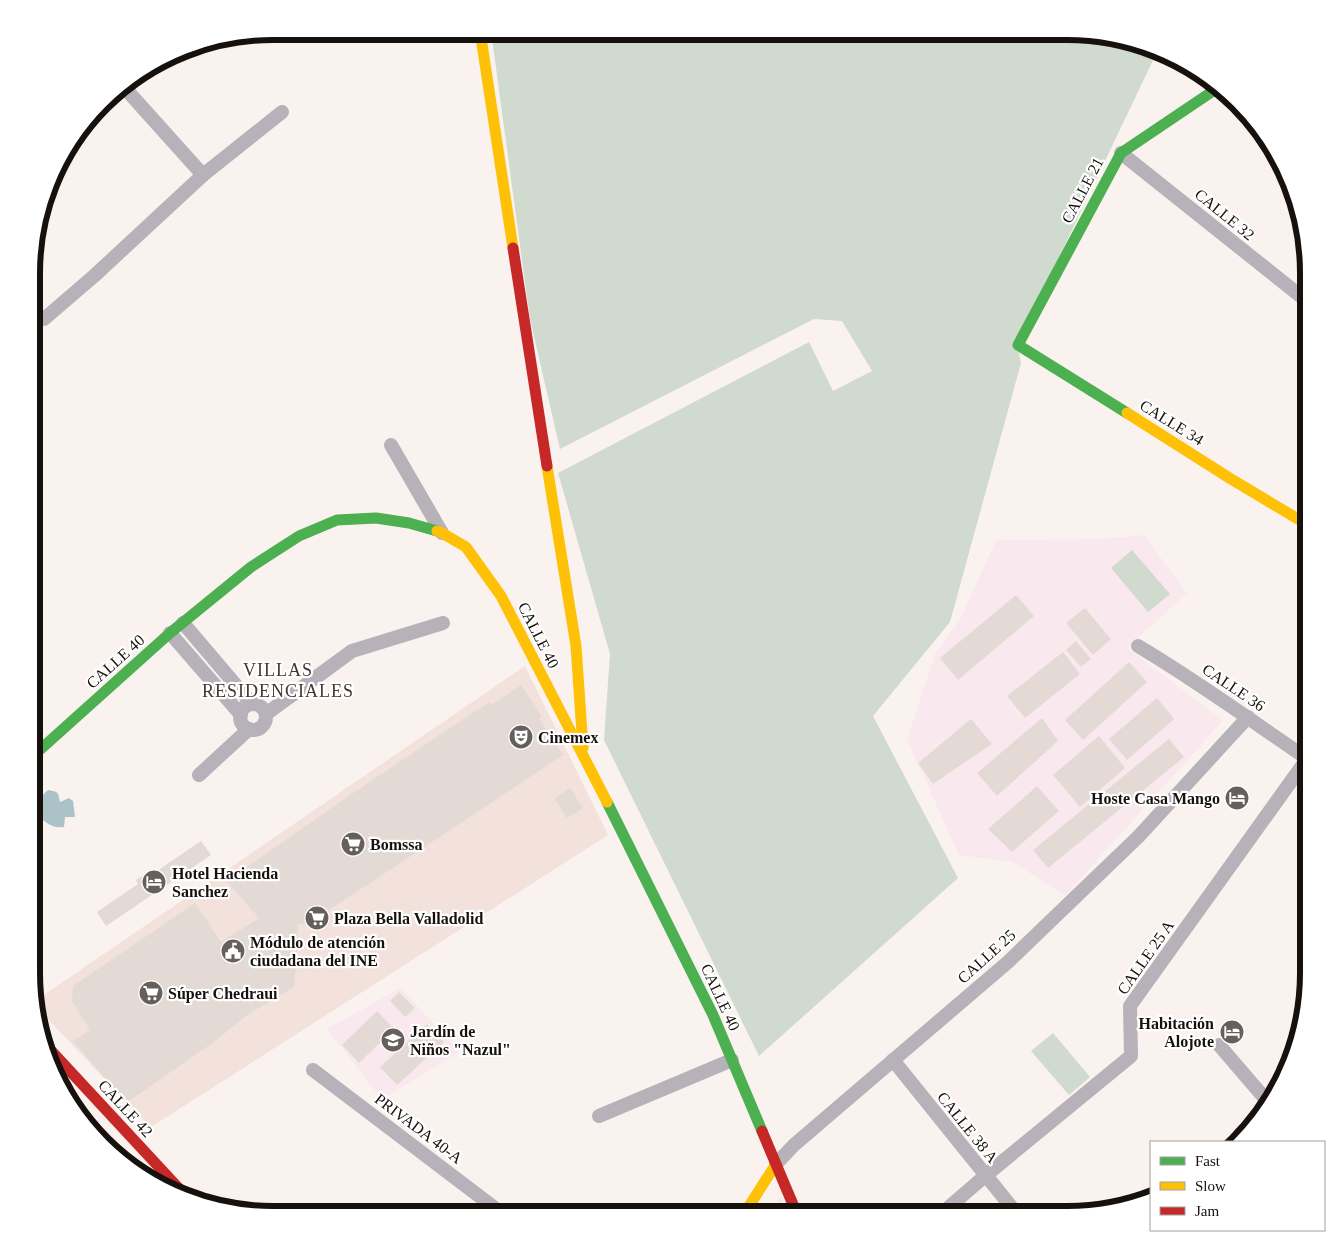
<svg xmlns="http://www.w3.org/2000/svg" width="1340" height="1246" font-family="'Times New Roman',serif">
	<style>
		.commercial { fill: #f3e1dc }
		.education { fill: #f9e9ef }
		.green { fill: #d1dacf }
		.water { fill: #abc2c7 }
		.building { fill: #e3dad5 }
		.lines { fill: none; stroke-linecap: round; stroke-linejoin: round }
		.street { stroke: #b7b1b9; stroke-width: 14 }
		.fast { stroke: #4caf50; stroke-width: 11 }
		.slow { stroke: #ffc107; stroke-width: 11 }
		.jam { stroke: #c62828; stroke-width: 11 }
		.labels { text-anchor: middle; stroke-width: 4.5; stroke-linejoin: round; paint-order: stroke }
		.street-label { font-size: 16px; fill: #17110e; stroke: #fff }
		.poi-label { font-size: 16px; font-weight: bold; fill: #17110e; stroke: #fff; text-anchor: start }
		.neighbourhood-label { font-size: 18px; letter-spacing: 1px; fill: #453730; stroke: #fff }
		.rim { fill: none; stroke: #17110e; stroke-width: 6 }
	</style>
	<rect width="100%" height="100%" fill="#faf2ee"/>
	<path class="commercial" d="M525,666L608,835L151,1127L36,1007L35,1001Z"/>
	<g class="education">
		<path d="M1144,535L1187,593L1127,648L1223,720L1065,896L1013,862L959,855L907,740L934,656L960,620L996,540L1102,539Z"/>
		<path d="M400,988L460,1052L382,1099L327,1029Z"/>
		<path d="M781,1196L789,1214H769Z"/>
	</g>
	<g class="green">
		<path d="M491,31L1083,32L1157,52L1017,345L1021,363L950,622L873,716L958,878L759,1056L604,740L610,654L558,473L809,342L833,391L872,371L842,321L814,319L560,449L530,319Z"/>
		<path d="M1132,550L1170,594L1148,612L1111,568Z"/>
		<path d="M1053,1033L1090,1077L1069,1095L1031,1051Z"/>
	</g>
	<path class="water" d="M48,790C59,792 58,792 60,802L69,798L73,801L75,817H65L64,827C50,829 41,820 35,808L37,800Z"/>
	<g class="building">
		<path d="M1016,595L1034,616L958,680L940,658Z"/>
		<path d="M1085,608L1111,639L1093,655L1066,623Z"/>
		<path d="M1076,641L1091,659L1081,667L1066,650Z"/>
		<path d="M1063,652L1080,674L1025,718L1007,696Z"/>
		<path d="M1129,662L1147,682L1083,740L1065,720Z"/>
		<path d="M521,685L542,716L539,718L563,755L308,924H298V945L294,987L247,1015L214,1042L126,1103L73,1041L90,1030L72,1001L73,986L195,903L221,942L259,918L227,881L353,793L474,712L490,702L492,705Z"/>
		<path d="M1157,698L1174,719L1127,760L1109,739Z"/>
		<path d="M1042,718L1058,741L997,796L977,773Z"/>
		<path d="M971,719L992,744L933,784L918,763Z"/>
		<path d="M1099,736L1125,768L1080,807L1053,775Z"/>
		<path d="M1169,739L1184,757L1048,868L1033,850Z"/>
		<path d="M1037,786L1059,811L1012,852L988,829Z"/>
		<path d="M570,788L583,808L567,818L555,799Z"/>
		<path d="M201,841L211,855L106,926L97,912L138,884L136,880L152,870L154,873Z"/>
		<path d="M32,883L38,885L33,902H32Z"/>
		<path d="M399,992L415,1008L405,1017L390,1001Z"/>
		<path d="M377,1011L394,1029L359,1063L342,1045Z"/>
		<path d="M427,1024L444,1042L397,1085L380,1067Z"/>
	</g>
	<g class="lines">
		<g class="street">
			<path d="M123,86L203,175"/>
			<path d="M1121,153L1308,302"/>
			<path d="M44,319L94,276L203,175L282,112"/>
			<path d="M391,445L442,533"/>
			<path d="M183,623L252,704"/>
			<path d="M170,633L241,715"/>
			<path d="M1138,646C1197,681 1252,721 1309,760"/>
			<circle cx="253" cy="717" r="13"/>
			<path d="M266,714L352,651L443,623"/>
			<path d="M199,775L249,729"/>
			<path d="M1219,1045L1267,1101"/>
			<path d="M893,1060L1017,1214"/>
			<path d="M313,1070L504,1215"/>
			<path d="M599,1116L732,1060"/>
			<path d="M776,1164L794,1145L1008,962L1139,836L1248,717"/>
			<path d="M941,1214L985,1176L1131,1056L1130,1006L1307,759"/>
		</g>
		<g class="fast">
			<path d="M1127,413L1018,345L1121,153L1216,89"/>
			<path d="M33,756L170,633L251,567L299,536L337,520L376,518L409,523L437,531"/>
			<path d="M607,802L713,1015L762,1131"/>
		</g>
		<g class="slow">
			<path d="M480,31L513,248"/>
			<path d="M1127,413L1231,479L1308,525"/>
			<path d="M547,466L576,646L583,748"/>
			<path d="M437,531L442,533L466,547L501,596L607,802"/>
			<path d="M744,1214L776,1164"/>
		</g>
		<g class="jam">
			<path d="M513,248L547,466"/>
			<path d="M44,1043L184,1194"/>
			<path d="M762,1131L797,1214"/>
		</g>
	</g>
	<defs>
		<symbol id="theatre-disc" viewBox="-11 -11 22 22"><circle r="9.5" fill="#66605c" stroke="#fff"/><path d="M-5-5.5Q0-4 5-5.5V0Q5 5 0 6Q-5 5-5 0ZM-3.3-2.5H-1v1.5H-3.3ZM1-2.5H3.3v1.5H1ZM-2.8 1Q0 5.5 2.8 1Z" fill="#fff"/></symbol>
		<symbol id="hotel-disc" viewBox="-11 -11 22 22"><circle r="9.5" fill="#66605c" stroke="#fff"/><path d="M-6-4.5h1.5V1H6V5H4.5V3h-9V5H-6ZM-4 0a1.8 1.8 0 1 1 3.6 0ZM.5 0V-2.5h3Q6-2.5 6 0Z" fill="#fff"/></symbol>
		<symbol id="supermarket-disc" viewBox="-11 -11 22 22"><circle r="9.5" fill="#66605c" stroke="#fff"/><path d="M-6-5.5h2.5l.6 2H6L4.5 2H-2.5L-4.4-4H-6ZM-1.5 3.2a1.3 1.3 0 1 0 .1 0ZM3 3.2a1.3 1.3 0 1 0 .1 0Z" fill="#fff"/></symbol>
		<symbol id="civic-disc" viewBox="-11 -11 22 22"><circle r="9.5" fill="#66605c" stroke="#fff"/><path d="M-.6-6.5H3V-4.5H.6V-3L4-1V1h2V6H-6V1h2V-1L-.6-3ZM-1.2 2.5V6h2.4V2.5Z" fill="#fff"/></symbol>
		<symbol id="school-disc" viewBox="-11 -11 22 22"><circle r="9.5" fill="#66605c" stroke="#fff"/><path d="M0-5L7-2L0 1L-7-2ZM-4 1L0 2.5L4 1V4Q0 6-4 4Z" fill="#fff"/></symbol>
	</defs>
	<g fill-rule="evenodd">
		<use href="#theatre-disc" x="507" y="723" width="28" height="28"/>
		<use href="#hotel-disc" x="1223" y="784" width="28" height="28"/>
		<use href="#supermarket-disc" x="339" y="830" width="28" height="28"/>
		<use href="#hotel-disc" x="140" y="868" width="28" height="28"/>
		<use href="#supermarket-disc" x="303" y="904" width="28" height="28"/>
		<use href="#civic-disc" x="219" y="937" width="28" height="28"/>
		<use href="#supermarket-disc" x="137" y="979" width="28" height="28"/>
		<use href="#hotel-disc" x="1218" y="1018" width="28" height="28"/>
		<use href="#school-disc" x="379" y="1026" width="28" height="28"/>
	</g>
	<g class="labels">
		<g class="street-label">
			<text transform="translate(1082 190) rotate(-62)" y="6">CALLE 21</text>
			<text transform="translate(1225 214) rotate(39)" y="6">CALLE 32</text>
			<text transform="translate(1172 422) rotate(32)" y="6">CALLE 34</text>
			<text transform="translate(539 635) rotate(63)" y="6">CALLE 40</text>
			<text transform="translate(115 661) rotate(-42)" y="6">CALLE 40</text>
			<text transform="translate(1234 687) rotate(34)" y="6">CALLE 36</text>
			<text transform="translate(986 956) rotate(-42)" y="6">CALLE 25</text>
			<text transform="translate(1145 957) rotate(-55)" y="6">CALLE 25 A</text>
			<text transform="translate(721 997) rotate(65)" y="6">CALLE 40</text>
			<text transform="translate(126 1108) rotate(47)" y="6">CALLE 42</text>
			<text transform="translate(968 1127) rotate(51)" y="6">CALLE 38 A</text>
			<text transform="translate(419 1128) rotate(37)" y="6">PRIVADA 40-A</text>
		</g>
		<g class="poi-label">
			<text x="538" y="743">Cinemex</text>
			<text x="1220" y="804" text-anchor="end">Hoste Casa Mango</text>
			<text x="370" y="850">Bomssa</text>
			<text x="172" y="879">Hotel Hacienda<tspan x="172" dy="18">Sanchez</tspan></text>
			<text x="334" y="924">Plaza Bella Valladolid</text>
			<text x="250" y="948">Módulo de atención<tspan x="250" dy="18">ciudadana del INE</tspan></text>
			<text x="168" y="999">Súper Chedraui</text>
			<text x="1214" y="1029" text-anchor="end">Habitación<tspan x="1214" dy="18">Alojote</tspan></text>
			<text x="410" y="1037">Jardín de<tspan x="410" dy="18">Niños "Nazul"</tspan></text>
		</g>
		<g class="neighbourhood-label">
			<text x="278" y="676">VILLAS<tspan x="278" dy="21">RESIDENCIALES</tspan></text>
		</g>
	</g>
	<path d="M0 0H1340V1246H0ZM273 40H1067A233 233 0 0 1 1300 273V973A233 233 0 0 1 1067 1206H273A233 233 0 0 1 40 973V273A233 233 0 0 1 273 40Z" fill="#fff" fill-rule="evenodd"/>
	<path class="rim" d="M273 40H1067A233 233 0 0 1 1300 273V973A233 233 0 0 1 1067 1206H273A233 233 0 0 1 40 973V273A233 233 0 0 1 273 40Z"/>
	<rect x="1150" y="1141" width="175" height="90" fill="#ffffff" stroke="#a2a09f"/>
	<rect x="1160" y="1157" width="25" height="8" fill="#4caf50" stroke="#a2a09f"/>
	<text x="1195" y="1166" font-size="15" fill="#17110e">Fast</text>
	<rect x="1160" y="1182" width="25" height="8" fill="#ffc107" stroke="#a2a09f"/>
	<text x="1195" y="1191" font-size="15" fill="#17110e">Slow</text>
	<rect x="1160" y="1207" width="25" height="8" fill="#c62828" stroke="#a2a09f"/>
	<text x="1195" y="1216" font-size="15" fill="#17110e">Jam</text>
</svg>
